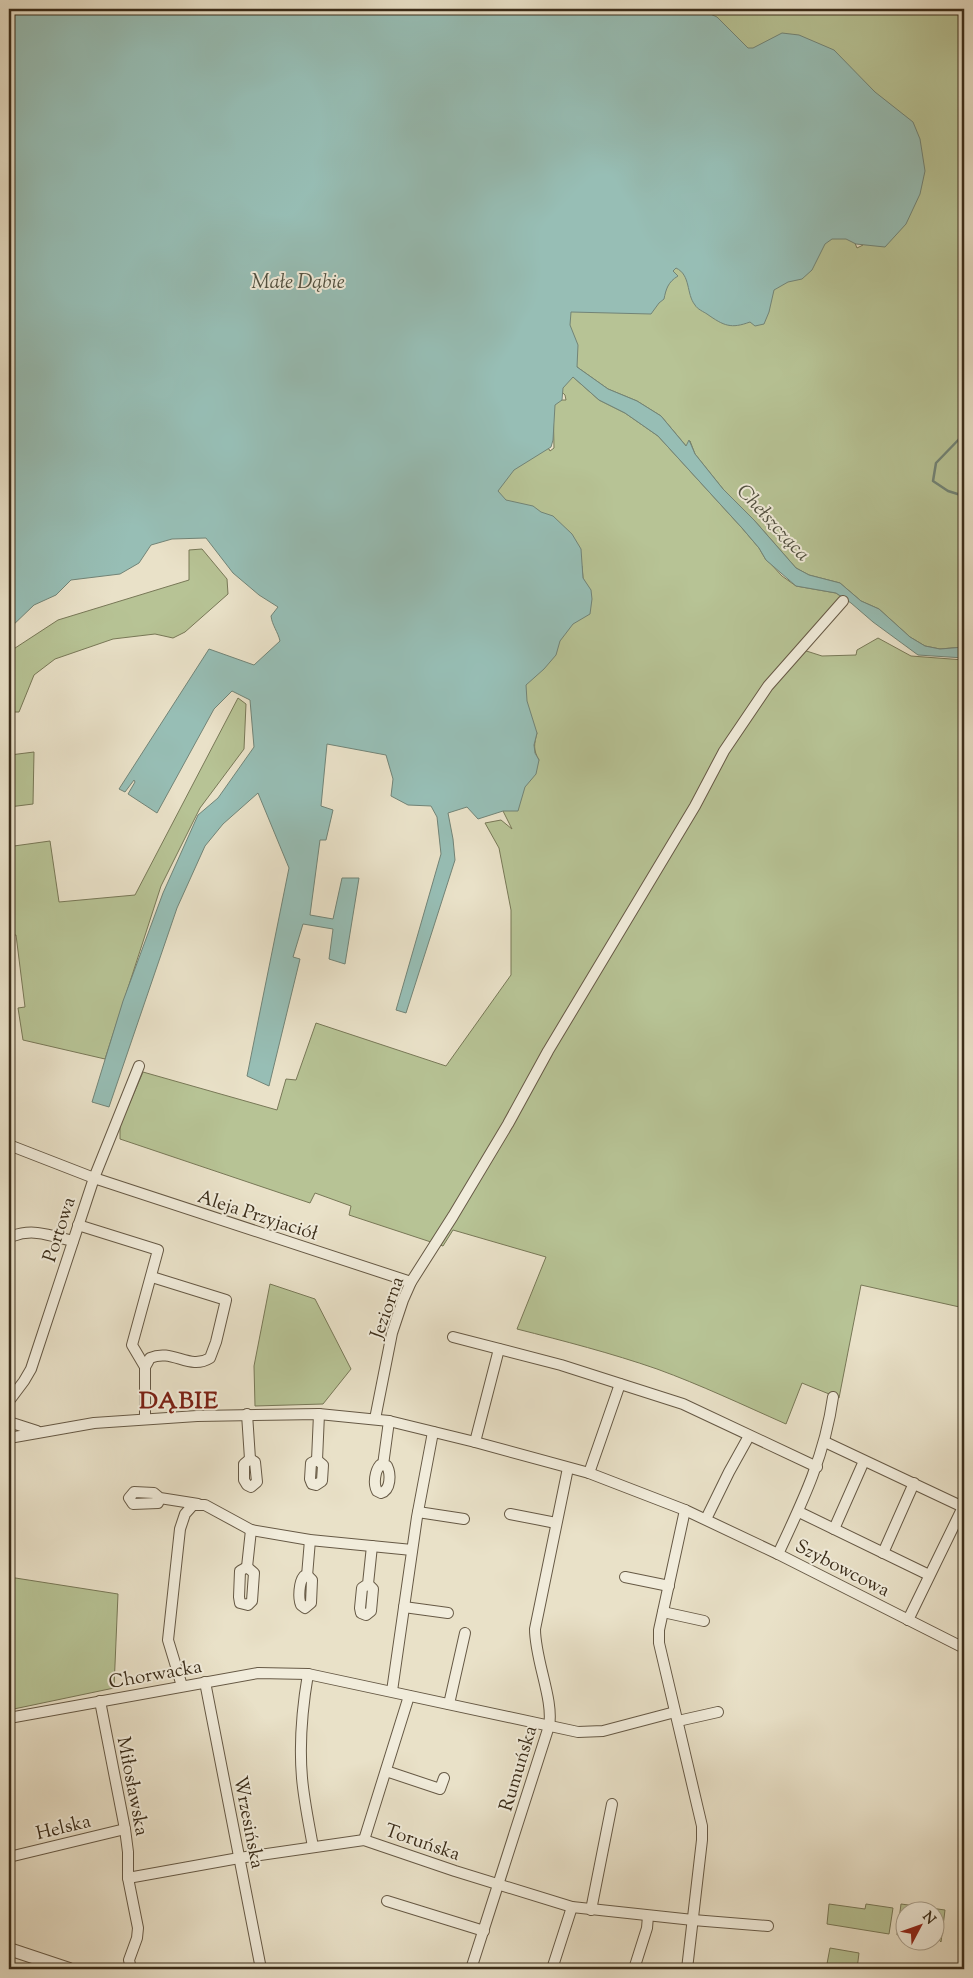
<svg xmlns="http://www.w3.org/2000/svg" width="973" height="1978" font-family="'Sorts Mill Goudy',serif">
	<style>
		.green { fill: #b7c395; stroke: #787857 }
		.water { fill: #97beb5; stroke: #728477 }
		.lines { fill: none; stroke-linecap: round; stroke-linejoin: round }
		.stream { stroke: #728477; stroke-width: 2.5 }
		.minor-casing { stroke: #665945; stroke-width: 12 }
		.tertiary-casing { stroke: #665945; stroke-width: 14 }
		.minor { stroke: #f1ecdb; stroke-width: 10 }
		.tertiary { stroke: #f1ecdb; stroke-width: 12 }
		.labels { text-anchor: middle; stroke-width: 4; stroke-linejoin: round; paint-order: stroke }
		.street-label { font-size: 19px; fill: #3a2c19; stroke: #f1ecdb }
		.water-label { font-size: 20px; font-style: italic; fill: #515040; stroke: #f1ecdb }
		.district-label { font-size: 24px; font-weight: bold; letter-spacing: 1px; fill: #7a1f14; stroke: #f1ecdb }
	</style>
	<rect width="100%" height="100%" fill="#e9e1c8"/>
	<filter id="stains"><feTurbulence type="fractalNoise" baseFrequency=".004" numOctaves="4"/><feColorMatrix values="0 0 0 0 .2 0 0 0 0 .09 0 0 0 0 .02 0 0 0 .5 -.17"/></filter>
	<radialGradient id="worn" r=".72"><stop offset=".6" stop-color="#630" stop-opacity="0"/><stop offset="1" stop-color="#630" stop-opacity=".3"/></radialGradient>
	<g class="green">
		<path d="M694,9H964V647L940,649L925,646L910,637L879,609L861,601L840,583L809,575L796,568L754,520L723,489L695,454L690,441L687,447L661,416L637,401L608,389L577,367L509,279L658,270L795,242L852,236L857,248L863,245L757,60Z"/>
		<path d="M573,377L599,400L625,413L658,436L742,528L759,548L766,560L770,563L782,576L796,586L836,593L842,597L797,648L822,656L856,655L857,650L878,638L911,656L964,660V1308L861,1285L839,1398L802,1383L786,1424C743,1405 701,1385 657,1369C611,1353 564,1341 517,1329L546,1257L453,1230L443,1246L349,1215L351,1206L315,1193L310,1203L120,1139V1126L143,1072L277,1110L286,1079L296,1080L316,1023L446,1066L511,975V910L499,848L485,823L501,820L512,829L503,811L539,760C533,750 534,744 537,733L513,702L587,587L583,578L582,566L451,507L544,446L549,449L550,451L554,448L553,400H566L565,395L553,384Z"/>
		<path d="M202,549L227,579L228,594L185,632L173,638L155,634L113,639L55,659L34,675L19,712H9V652L58,620L189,580V550Z"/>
		<path d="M238,698L246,704L244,749L200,808L161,886L105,1059L23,1040L18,1008L25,1007L16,935H9L10,755L34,752L33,804L9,807L14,846L50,841L59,902L135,895Z"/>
		<path d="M270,1284L315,1299L351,1369L323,1404L255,1406L254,1366Z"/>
		<path d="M9,1577L118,1594L114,1688L9,1710Z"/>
		<path d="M829,1904L865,1909L866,1904L893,1908L889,1934L827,1924Z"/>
		<path d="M901,1904L945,1910L941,1942L936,1937V1910H906L905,1936L903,1933L897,1935Z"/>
		<path d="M830,1948L859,1953L857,1969H826Z"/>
	</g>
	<path class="water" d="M9,9H707L706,12L717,17L748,48H753L782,33L799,35L834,50L875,92L913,122L920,139L925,171L920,194L906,224L885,247L856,244L846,239H832L825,244L812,270L802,279L788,282L774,290L769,312L764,324L755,326L750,322C731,329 724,326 707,314C704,312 697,309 695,305C686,294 691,275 676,268L673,271L678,276C668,282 666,289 664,299L659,303L651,314L571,312L570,325L578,345L577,367L608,389L637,401L661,416L686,446L689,440L695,454L723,489L754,520L796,568L809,575L840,583L861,601L879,609L910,637L925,646L940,649L964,647V658L918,655L873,622L851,603L836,593L796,586L766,560L759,548L742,528L658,436L625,413L599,400L573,377L563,388L562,400L555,405L553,440L551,447L514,470L498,491L506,500L533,506L541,512L553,516L572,534L581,549L583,578L591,590L592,599L590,614L573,624L560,641L556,655L544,669L526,685L527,701L537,733L534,745L535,753L539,760L536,774L525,787L518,811H503L478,819L467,807L448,813L453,839L455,860L406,1013L396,1010L441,854L437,817L431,806L408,805L391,796L393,779L386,755L327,744L321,806L333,810L326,840H320L310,915L333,919L342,878H359L345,964L329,959L333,929L303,924L293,957L300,959L269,1086L247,1076L289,868L258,793L223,824L205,846L177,908L109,1107L92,1102L123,1001L163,893L198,815L218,798L254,747L250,700L232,691L214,709L157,813L128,794L135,782L134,780L125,792L119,789L209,649L254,665L280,641C278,632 272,625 271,616L278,607L259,595L233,573L206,538L172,539L151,545L139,563L120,574L71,580L56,595L34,605L9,629Z"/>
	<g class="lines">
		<g class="stream">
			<path d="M964,434L936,463L933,481L948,491L964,496"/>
			<path d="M959,473L964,467"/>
		</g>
		<defs>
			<g id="minor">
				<path d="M9,1145L94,1178L411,1282"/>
				<path d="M78,1225L158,1250L132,1345L145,1367V1419"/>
				<path d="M13,1236C33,1228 52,1236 73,1241"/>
				<path d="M453,1337L561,1365L683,1404L817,1467"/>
				<path d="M145,1367L150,1358C173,1348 189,1371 210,1358L216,1342L226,1300L152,1277"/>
				<path d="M9,1401L24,1381L31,1369L94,1178L139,1066"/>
				<path d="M247,1414L250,1459"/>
				<path d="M375,1419L392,1333L403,1300L411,1282L453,1216L508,1124L548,1051L695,806L724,751L768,686L843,601"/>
				<path d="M9,1422L37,1431"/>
				<path d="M9,1438L94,1423L197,1416L319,1414L389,1421L475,1442L589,1473L685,1510L778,1554L964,1648"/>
				<path d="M475,1442L499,1349"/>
				<path d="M825,1442L963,1507"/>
				<path d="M250,1459L255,1462L257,1482L251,1487L247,1485L244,1480V1464Z"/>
				<path d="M317,1460L323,1465L322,1481L316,1485L312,1484L310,1479L311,1463Z"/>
				<path d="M317,1460L319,1414"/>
				<path d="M380,1465L387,1466C391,1474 391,1490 381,1493L377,1491C373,1484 375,1471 380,1465Z"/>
				<path d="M383,1465L389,1421"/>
				<path d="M589,1473L620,1384"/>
				<path d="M160,1498L158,1503L133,1504L129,1498L134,1492L154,1493L160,1498L198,1504"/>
				<path d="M685,1510L659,1630V1643L702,1826V1840L687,1969"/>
				<path d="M418,1512L464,1519"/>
				<path d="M799,1512L929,1575"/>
				<path d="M510,1514L556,1523"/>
				<path d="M706,1519L729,1472L749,1436"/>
				<path d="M834,1529L864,1461"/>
				<path d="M883,1553L914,1483"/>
				<path d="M778,1554C803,1501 825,1455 833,1397"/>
				<path d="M247,1567L254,1573L252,1601L248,1605L240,1603L239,1597L240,1571Z"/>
				<path d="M247,1567L251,1530"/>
				<path d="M304,1576H308L312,1580L311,1603L305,1608L301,1605C298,1598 299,1582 304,1576Z"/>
				<path d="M307,1576L310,1540"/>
				<path d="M625,1577L669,1586"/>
				<path d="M368,1584L373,1589L371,1611L366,1615L361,1613L360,1608L362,1588L368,1584L372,1546"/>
				<path d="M404,1607L448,1613"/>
				<path d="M663,1612L704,1621"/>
				<path d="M908,1620L963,1507L964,1508"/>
				<path d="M308,1674C302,1709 299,1743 302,1778C304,1801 309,1824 313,1847"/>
				<path d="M205,1682L261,1969"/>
				<path d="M182,1686L168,1640L180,1529L185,1514L193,1505H205L251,1530L310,1540L412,1550"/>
				<path d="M392,1691L417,1517L433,1432"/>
				<path d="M100,1701L125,1829L128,1852V1878L138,1928L137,1938L129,1960L131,1969"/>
				<path d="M449,1704L465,1633"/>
				<path d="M9,1718L258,1673L308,1674L578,1732L603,1731L675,1712"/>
				<path d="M678,1721L718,1712"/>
				<path d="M386,1771L440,1789L444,1778"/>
				<path d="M364,1840L409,1696"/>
				<path d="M9,1857L125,1829"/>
				<path d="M128,1878L239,1858L364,1840L455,1871L572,1907L693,1920L768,1926"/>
				<path d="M387,1901L484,1931"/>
				<path d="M591,1910L612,1804"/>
				<path d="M471,1969L549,1726C554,1700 535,1660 535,1629L568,1468"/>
				<path d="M552,1969L572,1907"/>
				<path d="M634,1969L647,1928L648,1916"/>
			</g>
			<path id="tertiary" d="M9,1949L69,1969"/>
		</defs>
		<use href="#minor" class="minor-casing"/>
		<use href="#tertiary" class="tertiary-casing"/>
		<use href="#minor" class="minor"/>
		<use href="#tertiary" class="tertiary"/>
	</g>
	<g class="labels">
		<g class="street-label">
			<text transform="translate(258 1214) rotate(18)" y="7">Aleja Przyjaciół</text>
			<text transform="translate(58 1229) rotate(-72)" y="7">Portowa</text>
			<text transform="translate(386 1307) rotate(-70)" y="7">Jeziorna</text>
			<text transform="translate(843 1567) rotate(27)" y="7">Szybowcowa</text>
			<text transform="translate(155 1673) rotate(-10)" y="7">Chorwacka</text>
			<text transform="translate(517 1768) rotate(-73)" y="7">Rumuńska</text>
			<text transform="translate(134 1786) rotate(79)" y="7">Miłosławska</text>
			<text transform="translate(250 1822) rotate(79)" y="7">Wrzesińska</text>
			<text transform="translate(63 1826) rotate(-14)" y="7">Helska</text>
			<text transform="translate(423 1841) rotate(19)" y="7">Toruńska</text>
		</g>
		<g class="water-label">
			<text x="298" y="288">Małe Dąbie</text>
			<text transform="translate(774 522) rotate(47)" y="7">Chełszcząca</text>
		</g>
		<g class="district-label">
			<text x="179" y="1408">DĄBIE</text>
		</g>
	</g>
	<rect width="973" height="1978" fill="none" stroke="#e9e1c8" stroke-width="30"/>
	<rect x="10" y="10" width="953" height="1958" fill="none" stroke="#3a2c19" stroke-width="2.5"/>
	<rect x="15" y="15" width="943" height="1948" fill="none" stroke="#3a2c19"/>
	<g transform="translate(920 1926) rotate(49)"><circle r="24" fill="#f1ecdb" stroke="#a89f8d"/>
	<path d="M0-4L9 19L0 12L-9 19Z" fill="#8f2418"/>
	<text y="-8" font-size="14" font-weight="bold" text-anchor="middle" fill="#3a2c19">N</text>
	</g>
	<rect width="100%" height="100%" filter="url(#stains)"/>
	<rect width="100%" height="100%" fill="url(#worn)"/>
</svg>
